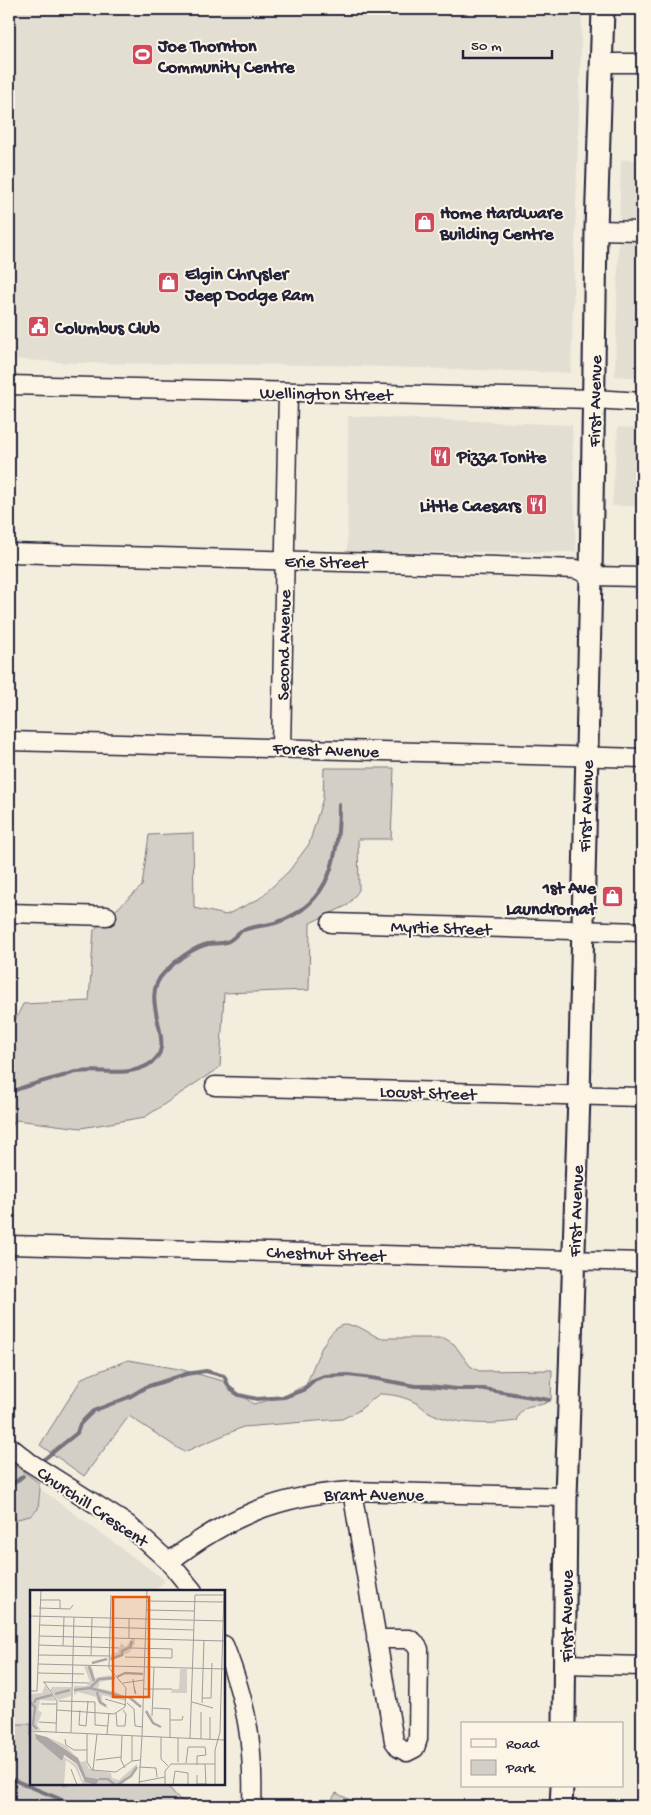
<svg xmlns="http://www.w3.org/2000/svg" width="651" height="1815" font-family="'Gochi Hand',sans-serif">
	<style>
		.built { fill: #e3ded2 }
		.green { fill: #d4cfc6; stroke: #7b7880 }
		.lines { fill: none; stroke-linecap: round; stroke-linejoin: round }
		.stream { stroke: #75727b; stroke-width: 4 }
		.minor-casing { stroke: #22223b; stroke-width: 21 }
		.major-casing { stroke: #22223b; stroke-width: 25 }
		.minor { stroke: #fcf5e5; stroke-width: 18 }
		.major { stroke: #fcf5e5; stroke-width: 21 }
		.labels { text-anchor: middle; stroke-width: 4; stroke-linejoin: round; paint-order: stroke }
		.poi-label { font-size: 18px; font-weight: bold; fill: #22223b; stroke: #fcf5e5; text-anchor: start }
		.street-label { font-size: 18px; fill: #22223b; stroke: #fcf5e5 }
		.inset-river { fill: none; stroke: #aca7a6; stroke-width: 2.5 }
		.inset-road { fill: none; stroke: #9f9c9d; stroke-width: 1 }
		.view { fill: #e8590c; fill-opacity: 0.15; stroke: #e8590c; stroke-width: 2.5 }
		.inset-edge { fill: none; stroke: #22223b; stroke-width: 2.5 }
	</style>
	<rect width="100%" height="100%" fill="#f3edde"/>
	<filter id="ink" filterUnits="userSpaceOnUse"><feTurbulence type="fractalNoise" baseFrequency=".02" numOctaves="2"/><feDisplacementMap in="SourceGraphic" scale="10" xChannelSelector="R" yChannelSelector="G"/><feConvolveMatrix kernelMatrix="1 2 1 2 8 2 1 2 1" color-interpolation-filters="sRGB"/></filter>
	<g filter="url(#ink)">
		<g class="built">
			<path d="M9,9H582L571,373L324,365L74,363L9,359Z"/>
			<path d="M621,160H642V378L615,376Z"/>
			<path d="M348,416L572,425L576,552H347Z"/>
			<path d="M618,427L642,428V506H612Z"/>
			<path d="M42,1490L165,1580L155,1591H31V1724H9V1521L30,1516L38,1509Z"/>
		</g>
		<g class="green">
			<path d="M324,768H394L391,839H358L359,890L348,905L310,923L309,990L224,993L220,1067L145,1117L81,1128L16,1120L9,1130V1033L23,1004L89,1001L94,930L142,886L149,835L193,833L194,908L226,915L259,899L289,871L309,844L323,798Z"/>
			<path d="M344,1325L357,1326L379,1338H444L454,1344L470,1366L479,1371L552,1370L551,1400C536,1411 524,1398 516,1421C490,1425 452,1425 429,1412C424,1410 421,1405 416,1403C405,1397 392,1394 379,1394L358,1411L342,1419L243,1427L184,1452L129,1416L84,1476L40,1445L82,1378L128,1360L179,1369L223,1381L253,1404L282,1397L306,1385C314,1367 324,1330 344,1325Z"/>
			<path d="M9,1461L39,1483L40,1490L38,1509L30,1516L9,1521Z"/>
			<path d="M9,1724H31V1784L167,1785L179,1799L195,1806H9Z"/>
			<path d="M336,1793L363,1806H328Z"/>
		</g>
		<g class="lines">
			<g class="stream">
				<path d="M9,1093C26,1085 44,1081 63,1076C68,1075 72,1072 77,1072C100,1069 127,1077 148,1065C183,1046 135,1002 164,973C175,961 192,948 208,944C214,943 220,944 226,942C233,940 235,935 241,931C252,926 267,926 278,922C332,903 339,854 339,804"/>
				<path d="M43,1460L77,1433L80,1424L93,1411L129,1397L146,1387L186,1374L206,1371L224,1376L230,1389L239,1395L257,1399L285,1397L303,1390L314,1380L324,1376L348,1375L372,1378L415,1386H429L457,1389H484L549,1400"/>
				<path d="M9,1485L13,1484L23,1476"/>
				<path d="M9,1778L77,1806"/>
			</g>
			<defs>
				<g id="minor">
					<path d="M602,63H642"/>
					<path d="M596,230L642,231"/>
					<path d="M9,385L594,399L642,402"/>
					<path d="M9,553L496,566L576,569L591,576L642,577"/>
					<path d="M9,741L642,758"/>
					<path d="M281,748L288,393"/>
					<path d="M9,913L107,916"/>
					<path d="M331,923L642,932"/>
					<path d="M215,1086L642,1097"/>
					<path d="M9,1245L642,1262"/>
					<path d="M9,1446L29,1462L127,1524L169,1562L193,1591"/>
					<path d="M352,1491L394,1741L399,1748L407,1752L415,1748L418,1739L419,1649L414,1642L409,1639H376"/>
					<path d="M169,1562C227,1517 279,1495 352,1491L566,1497"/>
					<path d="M224,1645C247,1704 254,1743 252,1806"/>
					<path d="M565,1664L642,1666"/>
				</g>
				<g id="major">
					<path d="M564,1724L566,1497L579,1096L591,576L596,230L603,9"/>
					<path d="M561,1806L562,1786"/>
				</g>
			</defs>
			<use href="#minor" class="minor-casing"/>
			<use href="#major" class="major-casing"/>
			<use href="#minor" class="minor"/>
			<use href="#major" class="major"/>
		</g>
	</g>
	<defs>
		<symbol id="stadium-square" viewBox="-11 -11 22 22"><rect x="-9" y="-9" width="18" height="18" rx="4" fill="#d1495b" stroke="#fcf5e5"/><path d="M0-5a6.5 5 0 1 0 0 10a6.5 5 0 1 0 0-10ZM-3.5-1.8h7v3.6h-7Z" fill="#fff"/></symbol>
		<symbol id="shop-square" viewBox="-11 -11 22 22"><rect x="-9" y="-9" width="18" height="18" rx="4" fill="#d1495b" stroke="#fcf5e5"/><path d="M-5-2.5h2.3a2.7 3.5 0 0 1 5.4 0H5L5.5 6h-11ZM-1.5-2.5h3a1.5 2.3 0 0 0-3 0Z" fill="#fff"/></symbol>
		<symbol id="civic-square" viewBox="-11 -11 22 22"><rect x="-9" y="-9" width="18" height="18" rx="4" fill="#d1495b" stroke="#fcf5e5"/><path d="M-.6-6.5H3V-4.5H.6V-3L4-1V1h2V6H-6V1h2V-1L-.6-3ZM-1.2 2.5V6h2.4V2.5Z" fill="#fff"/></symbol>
		<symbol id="restaurant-square" viewBox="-11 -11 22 22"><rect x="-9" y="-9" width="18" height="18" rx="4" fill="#d1495b" stroke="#fcf5e5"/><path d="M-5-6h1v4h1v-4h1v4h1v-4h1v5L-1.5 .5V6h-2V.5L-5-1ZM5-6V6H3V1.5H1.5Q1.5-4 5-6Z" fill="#fff"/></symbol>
	</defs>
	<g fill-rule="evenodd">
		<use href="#stadium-square" x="130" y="42" width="25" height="25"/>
		<use href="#shop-square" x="412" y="210" width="25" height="25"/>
		<use href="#shop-square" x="156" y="270" width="25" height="25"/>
		<use href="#civic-square" x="26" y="314" width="25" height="25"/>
		<use href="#restaurant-square" x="428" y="444" width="25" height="25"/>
		<use href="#restaurant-square" x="524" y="492" width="25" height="25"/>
		<use href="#shop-square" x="600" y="884" width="25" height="25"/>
	</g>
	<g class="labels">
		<g class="poi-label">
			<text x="158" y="51">Joe Thornton<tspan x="158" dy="21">Community Centre</tspan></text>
			<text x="440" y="218">Home Hardware<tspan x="440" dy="21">Building Centre</tspan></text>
			<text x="185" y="279">Elgin Chrysler<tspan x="185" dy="21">Jeep Dodge Ram</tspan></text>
			<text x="55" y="333">Columbus Club</text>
			<text x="457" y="462">Pizza Tonite</text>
			<text x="521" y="511" text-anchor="end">Little Caesars</text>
			<text x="596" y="893" text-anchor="end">1st Ave<tspan x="596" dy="21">Laundromat</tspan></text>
		</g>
		<g class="street-label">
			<text transform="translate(326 393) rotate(1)" y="6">Wellington Street</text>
			<text transform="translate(594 401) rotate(-89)" y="6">First Avenue</text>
			<text transform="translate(326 561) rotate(1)" y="6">Erie Street</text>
			<text transform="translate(283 645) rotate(-89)" y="6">Second Avenue</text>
			<text transform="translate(326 749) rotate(2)" y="6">Forest Avenue</text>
			<text transform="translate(585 806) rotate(-88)" y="6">First Avenue</text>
			<text transform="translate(441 927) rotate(2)" y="6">Myrtie Street</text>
			<text transform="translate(428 1092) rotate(2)" y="6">Locust Street</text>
			<text transform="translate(575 1211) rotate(-88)" y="6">First Avenue</text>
			<text transform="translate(326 1253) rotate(2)" y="6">Chestnut Street</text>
			<text x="374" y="1500">Brant Avenue</text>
			<text transform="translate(93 1506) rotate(34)" y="6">Churchill Crescent</text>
			<text transform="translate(566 1616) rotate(-90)" y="6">First Avenue</text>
		</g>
	</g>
	<g transform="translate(30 1590)">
		<rect width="195" height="195" fill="#f3edde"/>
		<path d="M101,49H105V53L100,62L80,71V65L88,62L91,53L96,57ZM54,76L62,77L65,88L80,85L85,89L70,92L68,98L86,102L96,108L95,111L72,105V111L79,119L69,114L66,107L48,102L44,105V96H56L60,92ZM150,79H157V103H141L142,99H149ZM15,95L26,111L10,110L8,120L12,123L7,135L11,140H0V104L12,103ZM22,97H42L41,106L28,110L20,100ZM0,142L12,143H5L6,149L32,171L33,166L47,175L52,189L62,195H53L45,177L36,170L34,195H0ZM18,147L35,155L51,172L56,171L59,179L81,183L82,188L89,190L107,174V178L92,195H66L69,189L56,187L48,168Z" fill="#d4cfc6"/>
		<path d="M5,144L17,147L48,168L56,187L69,189L66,195L55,192L47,174L34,165L32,171L6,149Z" fill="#aca7a6"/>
		<path class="inset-river" d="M81,69L92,65V61L100,57L102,51M62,73L77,69M59,76L64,91M87,87L95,83L113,84M61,97L69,89L85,88M44,100L60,98L94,107M67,102L70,112L76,116M25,104L40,100M99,107L111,117M0,112L5,117L3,135L7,139M4,113L6,109L22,105M116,121L123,133L131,137M69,189H78L85,195M87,195L101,186L107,177"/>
		<path class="inset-road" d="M10,10H30V18M116,11L194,12M9,18L40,19L43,15M116,20L164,21M0,26L195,31M9,35L164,40M9,46L194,51M99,48V29M9,55L89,58M33,56L34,27M8,65L80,66M61,66L62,28M95,67L142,68V59L101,58M8,74L195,79M8,83L54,84M103,89L104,97L105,103L106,104L104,97M13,92L59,93M14,92L27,111L26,142M93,93L114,90M114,99H142M0,101H7L11,0M172,108H181L182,73M75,109L96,115M29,111L65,112V135L78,136M162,112L183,118M97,113L104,119L105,136L113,137M172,113L174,50M11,114H27M123,118L140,119V147M27,120L84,124L95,117L96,98L79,78L81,5M50,120L49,135L56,136L58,111M86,123L87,136H95L96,124L93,120M122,126L124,77M140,130H152L153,126M9,132L26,133M0,141L195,150M41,143L44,27M57,144V172L62,180L86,182L102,171L110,170M77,144L79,123M92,145L91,170L95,178M102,146V171M112,146L117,0M131,147V169L138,176M160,148L165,5H194M35,149L36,155L44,160H57M171,149V122M180,149V127M66,170L91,167M148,172V148M156,173L158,157H175L176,165L167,166V175M175,174L176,195M109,177L126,178L127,187M41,179L47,195M63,180L67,144M167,185V194H176M109,192L135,187M109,195L112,146M135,195V181L141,174H185M143,195L145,181L158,183V195M185,195V160L190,142L194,0"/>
		<path class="view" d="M83,7H119V107H83Z"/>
		<rect width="195" height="195" class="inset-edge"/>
	</g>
	<rect width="651" height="1815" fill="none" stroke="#fcf5e5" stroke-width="30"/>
	<rect x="15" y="15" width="621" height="1785" fill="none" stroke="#22223b" stroke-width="2" filter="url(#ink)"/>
	<rect x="461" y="1722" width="162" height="65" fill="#fcf5e5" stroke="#a5a1a1"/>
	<rect x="471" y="1739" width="25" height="8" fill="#fcf5e5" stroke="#a5a1a1"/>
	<text x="506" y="1748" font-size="15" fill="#22223b">Road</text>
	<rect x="471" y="1760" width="25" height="15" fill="#d4cfc6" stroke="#a5a1a1"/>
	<text x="506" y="1772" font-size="15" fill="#22223b">Park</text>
	<path d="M463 50v8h89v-8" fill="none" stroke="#22223b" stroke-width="2.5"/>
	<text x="471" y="50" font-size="15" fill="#22223b" stroke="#fcf5e5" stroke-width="4" paint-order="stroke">50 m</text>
</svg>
